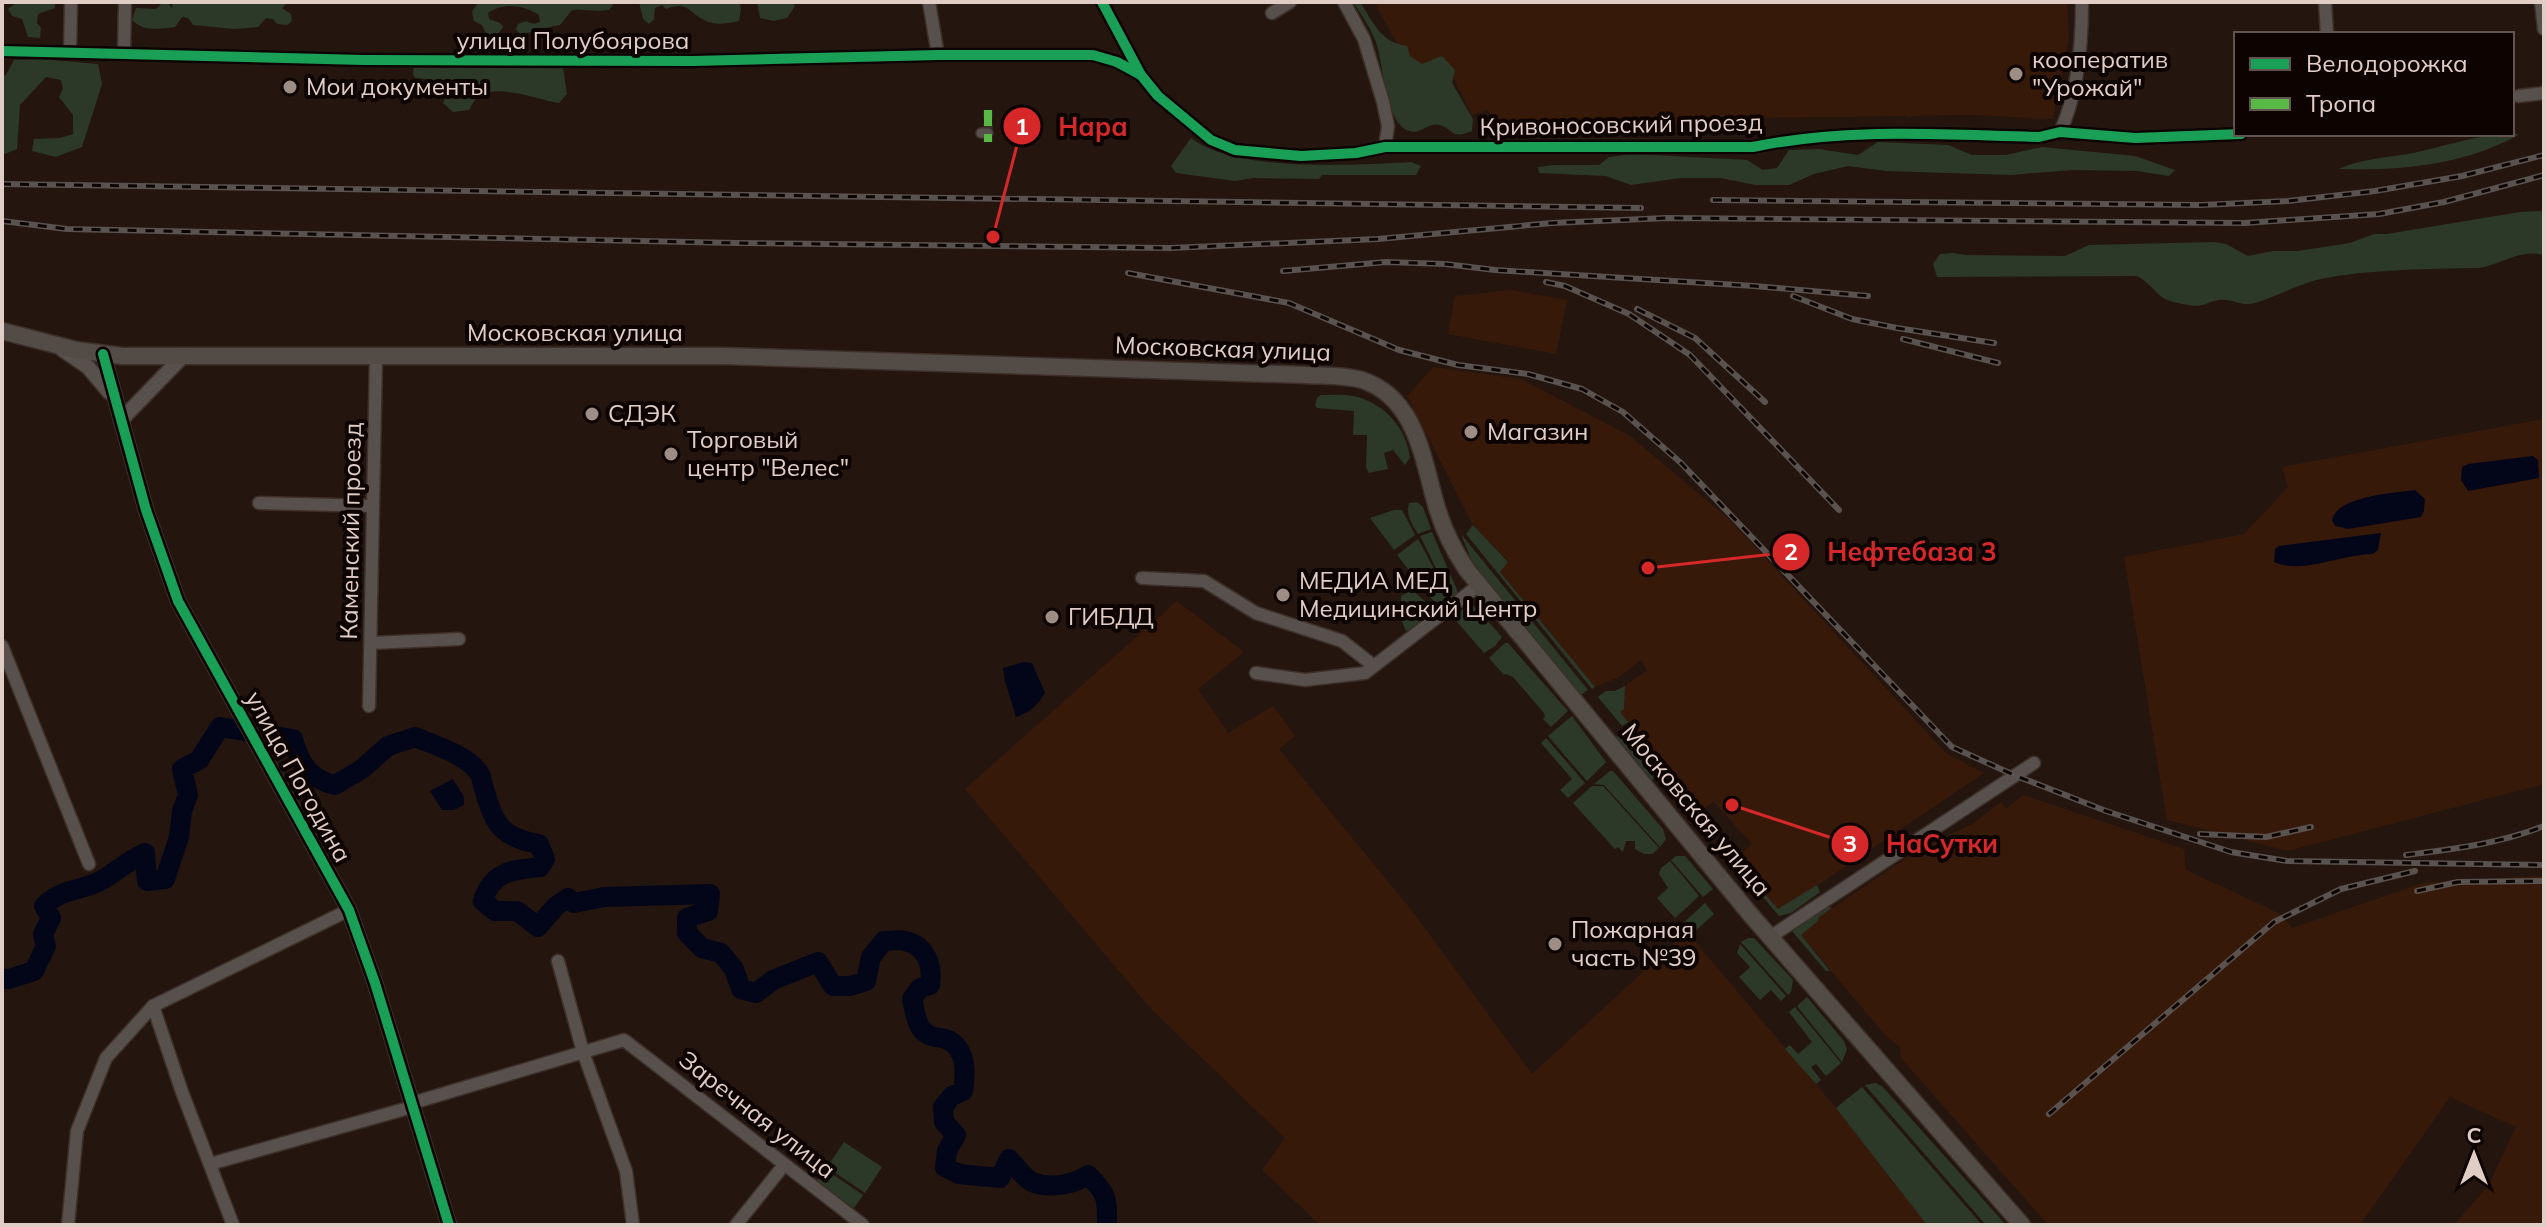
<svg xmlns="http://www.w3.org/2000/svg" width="2546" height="1227" font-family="Mulish,sans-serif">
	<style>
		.built { fill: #37190a }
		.green { fill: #2c3928 }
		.water { fill: #030618 }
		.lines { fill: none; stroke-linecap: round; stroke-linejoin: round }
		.river { stroke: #030618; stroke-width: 20 }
		.pedestrian-tunnel { stroke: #40312a; stroke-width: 9; stroke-dasharray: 9 4.5; stroke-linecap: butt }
		.pedestrian-casing { stroke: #3d302a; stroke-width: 12 }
		.minor-casing { stroke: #3d302a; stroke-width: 15 }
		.tertiary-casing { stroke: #3d302a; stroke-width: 17 }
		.secondary-casing { stroke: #3d302a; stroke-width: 19 }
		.pedestrian { stroke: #57504c; stroke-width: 9 }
		.minor { stroke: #57504c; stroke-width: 12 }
		.tertiary { stroke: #57504c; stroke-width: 14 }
		.secondary { stroke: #524b46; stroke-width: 16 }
		.rail-casing { stroke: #5a524e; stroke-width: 6 }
		.rail { stroke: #0d0401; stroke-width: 3; stroke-dasharray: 9; stroke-linecap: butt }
		.quiet { stroke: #58b947; stroke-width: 8; stroke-dasharray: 16 8; stroke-linecap: butt }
		.cycleway-casing { stroke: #0d0401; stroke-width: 15 }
		.cycleway { stroke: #1a9f57; stroke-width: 10 }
		.poi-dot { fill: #9e8d85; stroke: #0d0401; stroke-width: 3 }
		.labels { text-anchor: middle; stroke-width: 8; stroke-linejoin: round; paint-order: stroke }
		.street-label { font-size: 24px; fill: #e0cdc5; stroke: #0d0401 }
		.poi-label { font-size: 24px; fill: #e0cdc5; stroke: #0d0401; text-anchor: start }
		.leader { fill: none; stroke: #d62828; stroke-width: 3 }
		.callout-dot { fill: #d62828; stroke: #0d0401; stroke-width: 3 }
		.mark-label { font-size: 24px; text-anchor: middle; font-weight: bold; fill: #fff }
		.callout-label { font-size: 26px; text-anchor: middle; font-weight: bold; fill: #d62828; stroke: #0d0401; stroke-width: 8; stroke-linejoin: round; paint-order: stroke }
	</style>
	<rect width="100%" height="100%" fill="#24160f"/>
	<g class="built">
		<path d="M1374,2H2067L2069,38L2053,119L1971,115L1912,116L1909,118L1907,116L1745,118L1744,123H1547L1546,126H1525L1524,121L1510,124L1497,122L1487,110L1472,115L1449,69L1420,86Z"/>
		<path d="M1511,290L1567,300L1556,354L1448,334L1455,296Z"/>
		<path d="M1433,367L1521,379L1630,436L1730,520L1946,753L1984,773L1782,909H1776L1735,858L1752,844L1713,801L1701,812L1649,753L1639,737L1620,712L1624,709L1625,686L1647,670L1641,660L1619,677L1595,687L1500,572L1508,561L1473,525L1407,396Z"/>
		<path d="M2544,419V784L2288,851L2167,820L2124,557L2244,534L2288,487L2282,467Z"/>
		<path d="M1177,601L1244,652L1198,689L1228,733L1273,706L1295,736L1279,749L1413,912L1532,1074L1643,972L1641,967L1655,956L1658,958L1687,932L1836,1108L1927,1225H1320L1262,1170L1285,1138L1151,1009L965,789Z"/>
		<path d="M2023,795L2184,849L2186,870L2268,908L2284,917L2292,928L2423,883L2544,876V1225H2454L2488,1186L2516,1127L2450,1097L2360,1225H2048L1901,1058L1900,1047L1885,1035L1801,935L1818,921L1819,917L1918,850L1974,823L2001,802L2006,809Z"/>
	</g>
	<g class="green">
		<path d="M17,2H55V8L38,14L37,23L41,28L40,38L28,37L22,19L12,16L8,9Z"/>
		<path d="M160,2H167L172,8L173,2H288L282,8L291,14L292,21L287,25L277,24L273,19L266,18L258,27L234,29L193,25L188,18L182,17L175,27C158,29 144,32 132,20L136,8L156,9L161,4Z"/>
		<path d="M479,2H615L609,10C596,12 585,9 572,10L560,25C545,27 535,34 519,33L516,29L518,24L526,21L534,24L540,22L539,15C524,5 503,2 488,13L489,19L500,23L503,27L498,34L491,35L486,33L482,25L474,21L472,11Z"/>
		<path d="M639,2H739L741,9L739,21C728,23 716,26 706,21C689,14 689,0 666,9L662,5L655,8L654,19L649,24L643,19Z"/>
		<path d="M757,2H793L795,6L787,18L774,21L760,18Z"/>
		<path d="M1353,2H1360C1374,23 1380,42 1407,46L1410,56L1422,64L1442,56L1455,70L1452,83L1473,119L1472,131C1449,140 1455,129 1439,125C1428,122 1421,135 1409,131C1384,122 1384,60 1375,40C1370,27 1361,14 1353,2Z"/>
		<path d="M41,59L98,64L102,84L82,147L56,157L32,151L34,139L60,138L73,134V115L59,97L63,89L61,80L46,77L20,105L17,149L2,155V76L6,75L14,60Z"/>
		<path d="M544,64L563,68L567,94L559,103C539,100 493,81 476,99C473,102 471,106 469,110L453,112L443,103L446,96L458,98L467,92L462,83L416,78L413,75L414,65Z"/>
		<path d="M2512,131L2518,135C2466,165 2398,171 2339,169C2363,158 2387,158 2413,153C2446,146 2478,134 2512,134Z"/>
		<path d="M1191,138C1238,173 1353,165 1411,162L1421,166L1416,175H1322L1319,179L1253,178L1235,181L1176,173L1171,166Z"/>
		<path d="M1878,142L1948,145L1972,155H2006L2042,147L2135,156L2175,170L2169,176L2137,171L2072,170L2011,175L1886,171L1848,166L1814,174L1789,185H1755L1721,178H1680L1631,185L1606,176L1539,173L1538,167L1554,165H1599L1609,157L1634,154L1747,160L1763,170L1777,168L1789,150L1819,149L1858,155Z"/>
		<path d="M2544,211V255C2519,249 2503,264 2479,268C2427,269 2376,269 2325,278C2299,283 2279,296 2255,303C2242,307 2232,298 2219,300C2208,302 2201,308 2189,305C2182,304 2171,302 2165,299C2157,295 2149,282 2137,276L1937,277L1933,264L1940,254L1953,253L1966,255L2065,256L2089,245L2214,242L2226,244L2248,256L2273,251H2298L2350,243L2374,234H2387L2520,212Z"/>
		<path d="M1321,395C1331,395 1343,394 1353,396C1384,402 1407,429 1410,458L1405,465L1393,450L1384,453L1388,469L1369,473L1366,468L1367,435H1353L1354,411L1317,408L1315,405L1317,398Z"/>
		<path d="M1417,502L1423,507L1431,529L1418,534C1412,524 1406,516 1409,503Z"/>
		<path d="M1394,510H1402L1415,535L1394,550L1370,518Z"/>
		<path d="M1473,525L1508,562L1500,572L1595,687L1592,689L1466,534Z"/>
		<path d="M1432,532L1457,590V594L1451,598L1420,536Z"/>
		<path d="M1461,534L1588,690L1581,695L1482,574L1471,559Z"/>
		<path d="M1418,539L1447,593L1449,600L1439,608L1397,555Z"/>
		<path d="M1412,590L1427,603L1429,616L1420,626L1406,631L1400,617L1401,596Z"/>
		<path d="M1471,603L1502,637L1495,646L1484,653L1453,617Z"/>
		<path d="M1505,643H1508L1568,711L1551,727L1543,719L1545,717L1544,713L1513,677L1506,674L1504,675L1489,658Z"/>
		<path d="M1625,686L1624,709L1620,712L1628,722L1622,726L1598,697L1606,691H1615Z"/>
		<path d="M1572,716L1606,762L1587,781L1548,736Z"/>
		<path d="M1622,731L1658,775L1652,780L1616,738Z"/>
		<path d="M1546,738L1585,783L1568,798L1560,790L1572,779L1541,743Z"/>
		<path d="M1610,771H1613L1663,829L1666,839L1660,847L1604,785L1594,784Z"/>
		<path d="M1592,786H1603L1659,848L1652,854H1644L1635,849V841H1626L1623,852L1618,847L1615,849L1573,803Z"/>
		<path d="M1676,856H1685L1713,889L1703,897L1671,860Z"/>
		<path d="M1670,861L1699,896L1675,918L1657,898L1668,888L1659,874L1661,868Z"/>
		<path d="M1756,884L1778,909L1817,885L1820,892L1791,913L1779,916L1753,885Z"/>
		<path d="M1705,903L1714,914L1690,936L1681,925Z"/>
		<path d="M1826,905L1832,908L1819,917L1818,921L1801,935L1830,971H1826L1792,931Z"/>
		<path d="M1748,938H1754L1793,980L1791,992L1788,995L1741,942Z"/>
		<path d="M1740,944L1786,996L1781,1001L1771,990L1760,1000L1739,977L1750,967L1737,953Z"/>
		<path d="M1807,997L1844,1041L1847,1049L1842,1062L1797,1006Z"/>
		<path d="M1795,1007L1841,1063L1826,1076L1816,1064L1811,1067L1821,1080L1816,1084L1785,1049L1790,1045L1798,1054L1812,1042L1789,1012Z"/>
		<path d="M1875,1083L1882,1086L2006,1225H1986L1865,1085Z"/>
		<path d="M1862,1087L1982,1225H1927L1836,1108Z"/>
		<path d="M844,1142L882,1167L865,1193L827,1167Z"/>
		<path d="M825,1169L863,1195L854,1208L816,1182Z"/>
	</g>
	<g class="water">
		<path d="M2533,456L2538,460L2539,478L2468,491L2461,480L2462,467L2468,464Z"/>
		<path d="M2415,490L2425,499L2424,511L2421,517L2348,529L2335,526L2332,520C2337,496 2394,493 2415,490Z"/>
		<path d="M2381,533L2378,550L2373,554C2342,554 2303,575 2274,562L2275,549L2279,546Z"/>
		<path d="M1023,662L1032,663L1045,693C1038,705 1029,713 1016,717L1005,681L1003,668Z"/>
		<path d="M453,779L464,797V805L454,810H442L430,791Z"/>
	</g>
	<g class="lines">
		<path class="river" d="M2,979H9L34,971L46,946L43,934L51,918L44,906C63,887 81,892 102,880C117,871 129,860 145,853L147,881L165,879L179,837L182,811L188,795L182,769L199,760L220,727L293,739C300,764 309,779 335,785L362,769L388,746L415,737C434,745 468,755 480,774C482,779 483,787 485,792C494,825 503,838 539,844L545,859L540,867C512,870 492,871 483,901L495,911H517L538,927L556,906L568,898L574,903L604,897L710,894L708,911L687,918V933L702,948L721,953L734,969L741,989L756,993L773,980L818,962L833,986H850L866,981L871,957L884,941C890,941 899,939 905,941C927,946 933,966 930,985L920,988L912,999C915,1011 916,1027 927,1034C932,1038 940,1037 946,1039C967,1048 966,1072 963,1091L952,1096L943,1107L944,1122L956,1135L947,1151L945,1167L959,1174L1000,1178L1009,1159C1015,1165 1024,1178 1032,1182C1049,1189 1073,1185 1088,1175C1108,1195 1107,1198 1107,1225"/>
		<path class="pedestrian-tunnel" d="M988,110V142"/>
		<defs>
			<path id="pedestrian" d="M981,133H988"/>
			<g id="minor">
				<path d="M929,2L938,55"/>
				<path d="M1102,2L1141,75L1158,96L1211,140L1235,150L1301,156L1356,153L1385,147H1753C1847,127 1944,135 2039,137L2060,132L2135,138L2241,134"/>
				<path d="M1344,2L1364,39L1383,102L1388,126L1385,147"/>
				<path d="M2325,2L2327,34"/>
				<path d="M2541,2L2544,29"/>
				<path d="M1272,13L1290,2"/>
				<path d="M2,51L364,60L693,61L938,55H1093L1117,62L1141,75"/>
				<path d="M70,51L71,2"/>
				<path d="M124,53L125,2"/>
				<path d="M2519,96L2544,93"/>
				<path d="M2060,132C2078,94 2082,44 2082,2"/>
				<path d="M259,503L373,506"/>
				<path d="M1142,578L1204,581L1256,613L1342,641L1374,666"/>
				<path d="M371,643L459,639"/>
				<path d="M2,646L89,864"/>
				<path d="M1256,673L1305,680L1365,673L1479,585"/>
				<path d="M369,706L376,357"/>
				<path d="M1770,937L2034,763"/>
				<path d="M558,961L583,1052L626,1171L633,1225"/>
				<path d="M153,1006L182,1092L233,1225"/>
				<path d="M210,1164L412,1107L419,1101L624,1040L863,1225"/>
				<path d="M68,1225L77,1131L106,1058L153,1006L349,910"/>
				<path d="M736,1225L784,1165"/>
			</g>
			<g id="tertiary">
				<path d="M63,350L88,367L109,392"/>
				<path d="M103,354L146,510L178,601L349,910L375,983L449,1225"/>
				<path d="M121,420L184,355"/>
			</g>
			<path id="secondary" d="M2,331L76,350L122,356H724L1306,375C1324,376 1344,375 1362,380C1417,398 1423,461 1437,508C1444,531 1454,551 1467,570L1750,914L2022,1225"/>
		</defs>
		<use href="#pedestrian" class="pedestrian-casing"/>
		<use href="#minor" class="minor-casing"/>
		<use href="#tertiary" class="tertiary-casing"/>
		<use href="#secondary" class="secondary-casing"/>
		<use href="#pedestrian" class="pedestrian"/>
		<use href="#minor" class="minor"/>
		<use href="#tertiary" class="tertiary"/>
		<use href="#secondary" class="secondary"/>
		<defs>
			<g id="rail">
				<path d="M2,184L1641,208"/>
				<path d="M1713,200L2201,205L2288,201L2375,191L2462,176L2544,155"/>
				<path d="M2,221L67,229L737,243L1170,248L1378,239L1552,223L1667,218L2245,223L2379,214L2444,202L2544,175"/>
				<path d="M1283,271L1386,262L1445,264L1495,270L1754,286L1868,296"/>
				<path d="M1128,273L1289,303L1399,350L1458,365L1528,374L1582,389L1623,412L1681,463L1952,747L2014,775L2106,811L2231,852L2287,861L2544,865"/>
				<path d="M1546,282L1565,286L1629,314L1690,355L1839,510"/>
				<path d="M1793,296L1852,319L1897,328L1994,343"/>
				<path d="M1637,309L1695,338L1765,402"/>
				<path d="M1903,339L1998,363"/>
				<path d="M2200,834L2266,837L2311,827"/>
				<path d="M2406,855C2453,849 2499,844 2544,826"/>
				<path d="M2417,891L2458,882L2544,881"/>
				<path d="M2049,1114L2274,922L2341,889L2415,871"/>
			</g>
		</defs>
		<use href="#rail" class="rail-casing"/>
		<use href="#rail" class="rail"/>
		<path class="quiet" d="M988,110V142"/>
		<defs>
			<g id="cycleway">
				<path d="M1102,2L1141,75L1158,96L1211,140L1235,150L1301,156L1356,153L1385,147H1753C1847,127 1944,135 2039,137L2060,132L2135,138L2241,134"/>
				<path d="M2,51L364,60L693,61L938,55H1093L1117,62L1141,75"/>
				<path d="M103,354L146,510L178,601L349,910L375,983L449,1225"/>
			</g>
		</defs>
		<use href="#cycleway" class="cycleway-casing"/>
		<use href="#cycleway" class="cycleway"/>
	</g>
	<g class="poi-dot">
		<circle cx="2016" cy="74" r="8"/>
		<circle cx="290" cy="87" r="8"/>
		<circle cx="592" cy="414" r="8"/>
		<circle cx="1471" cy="432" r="8"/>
		<circle cx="671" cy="454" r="8"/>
		<circle cx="1283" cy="595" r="8"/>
		<circle cx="1052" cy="617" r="8"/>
		<circle cx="1555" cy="944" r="8"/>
	</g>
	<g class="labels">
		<g class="street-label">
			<text x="573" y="49">улица Полубоярова</text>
			<text transform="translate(1621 125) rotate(-1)" y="8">Кривоносовский проезд</text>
			<text x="575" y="341">Московская улица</text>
			<text transform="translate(1223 349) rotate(2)" y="8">Московская улица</text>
			<text transform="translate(351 531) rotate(-89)" y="8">Каменский проезд</text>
			<text transform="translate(298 777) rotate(61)" y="8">улица Погодина</text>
			<text transform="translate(1696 810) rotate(50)" y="8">Московская улица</text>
			<text transform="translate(757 1115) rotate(38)" y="8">Заречная улица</text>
		</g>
		<g class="poi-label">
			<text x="2032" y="68">кооператив<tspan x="2032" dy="28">"Урожай"</tspan></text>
			<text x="306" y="95">Мои документы</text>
			<text x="608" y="422">СДЭК</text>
			<text x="1487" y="440">Магазин</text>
			<text x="687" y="448">Торговый<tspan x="687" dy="28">центр "Велес"</tspan></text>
			<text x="1299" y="589">МЕДИА МЕД<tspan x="1299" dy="28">Медицинский Центр</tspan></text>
			<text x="1068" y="625">ГИБДД</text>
			<text x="1571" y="938">Пожарная<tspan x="1571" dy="28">часть №39</tspan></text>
		</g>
	</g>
	<path class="leader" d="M993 237L1022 126M1648 568L1791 552M1732 805L1850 844"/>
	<g class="callout-dot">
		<circle cx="993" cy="237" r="8"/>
		<circle cx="1648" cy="568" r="8"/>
		<circle cx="1732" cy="805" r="8"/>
		<circle cx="1022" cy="126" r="20"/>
		<circle cx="1791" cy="552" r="20"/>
		<circle cx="1850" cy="844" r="20"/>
	</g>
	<g class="mark-label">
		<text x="1022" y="135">1</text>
		<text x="1791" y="560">2</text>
		<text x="1850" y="852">3</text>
	</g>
	<g class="callout-label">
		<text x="1093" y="136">Нара</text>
		<text x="1912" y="561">Нефтебаза 3</text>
		<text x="1942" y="853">НаСутки</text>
	</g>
	<rect width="2546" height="1227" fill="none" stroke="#e0cdc5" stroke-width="8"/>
	<rect x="2234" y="32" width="280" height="104" fill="#0d0401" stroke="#61544f" stroke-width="2"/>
	<rect x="2250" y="58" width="40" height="12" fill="#1a9f57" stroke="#61544f" stroke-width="2"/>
	<text x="2306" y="72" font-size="24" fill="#e0cdc5">Велодорожка</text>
	<rect x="2250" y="98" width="40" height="12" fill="#58b947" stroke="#61544f" stroke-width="2"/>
	<text x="2306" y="112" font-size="24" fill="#e0cdc5">Тропа</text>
	<g transform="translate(2474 1155)" stroke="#0d0401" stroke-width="6" paint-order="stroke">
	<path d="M0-6L14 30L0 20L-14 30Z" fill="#e0cdc5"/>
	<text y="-12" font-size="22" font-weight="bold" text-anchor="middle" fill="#e0cdc5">С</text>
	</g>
</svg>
